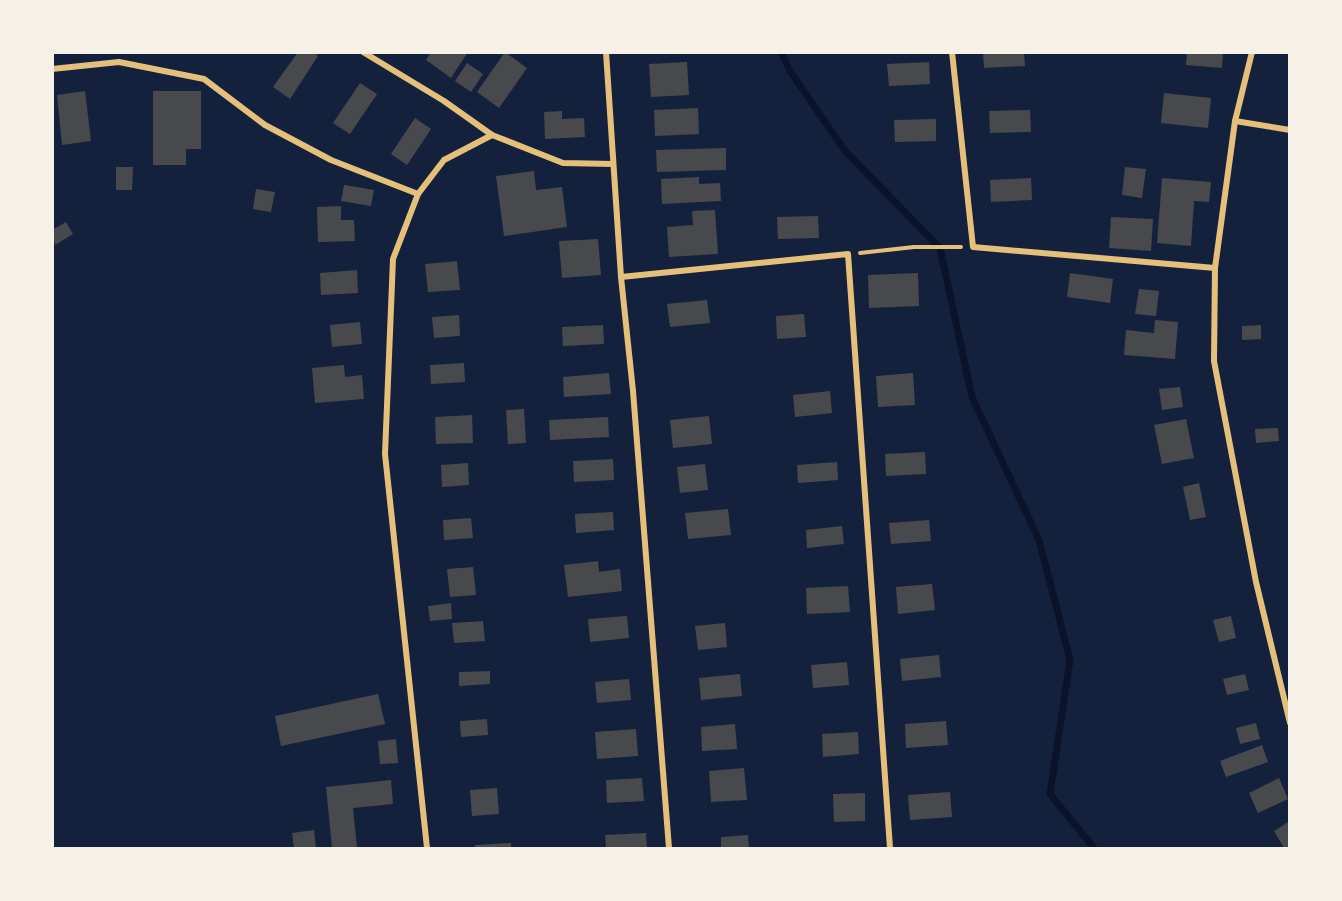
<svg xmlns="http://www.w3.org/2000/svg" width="1342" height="901" font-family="'Golos Text',sans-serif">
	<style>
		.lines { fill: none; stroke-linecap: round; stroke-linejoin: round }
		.stream { stroke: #0b132b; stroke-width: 7 }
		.building { fill: #48494c }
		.path { stroke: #e5c07b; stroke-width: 4 }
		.minor { stroke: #e5c07b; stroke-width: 6 }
	</style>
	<rect width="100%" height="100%" fill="#14213d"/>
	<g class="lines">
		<path class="stream" d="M781,52L790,71L845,151L940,248L972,397L1039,540L1070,660L1050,794L1094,848"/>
	</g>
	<g class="building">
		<path d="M298,52H313L318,56L290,99L273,87Z"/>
		<path d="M431,52H468L451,78L426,60Z"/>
		<path d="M505,52L527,68L499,108L477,92Z"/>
		<path d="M983,52H1024L1025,66L984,68Z"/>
		<path d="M1187,52H1223L1222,68L1186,65Z"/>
		<path d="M687,62L689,95L651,97L649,64Z"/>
		<path d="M929,62L930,84L889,86L887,64Z"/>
		<path d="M467,63L483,74L471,92L455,81Z"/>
		<path d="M360,83L377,94L350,134L333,123Z"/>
		<path d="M85,91L91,141L62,145L57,95Z"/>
		<path d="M153,91H201V149H186V165H153Z"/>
		<path d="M1164,93L1211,98L1208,128L1161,123Z"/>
		<path d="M698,108L699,134L655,136L654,110Z"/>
		<path d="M1030,110L1031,132L990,133L989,111Z"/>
		<path d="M562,111V119L584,118L585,137L545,139L544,112Z"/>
		<path d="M415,118L431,129L407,165L391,154Z"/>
		<path d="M936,119V141L895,142L894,120Z"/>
		<path d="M726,148V170L657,172L656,150Z"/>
		<path d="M116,167H133L132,190H116Z"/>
		<path d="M1125,167L1146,169L1142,198L1122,195Z"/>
		<path d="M534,171L536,190L562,187L567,227L504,236L496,176Z"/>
		<path d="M699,177V184L720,183L721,201L662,204L661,179Z"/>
		<path d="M1031,178L1032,200L991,202L990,180Z"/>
		<path d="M1162,178L1211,182L1209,202L1194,201L1191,246L1157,243Z"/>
		<path d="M344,185L374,190L371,206L341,201Z"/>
		<path d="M256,189L275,192L271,212L253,209Z"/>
		<path d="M341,206V220H354L355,241L318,242L317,207Z"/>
		<path d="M715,210L718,254L669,257L667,227L693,225L692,211Z"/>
		<path d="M818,216L819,238L778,239L777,217Z"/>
		<path d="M1111,217L1153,219L1151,251L1109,248Z"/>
		<path d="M66,222L73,234L55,245L52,230Z"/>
		<path d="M598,239L601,275L562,278L559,241Z"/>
		<path d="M457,261L460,290L428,292L425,264Z"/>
		<path d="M357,270L358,293L321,295L320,273Z"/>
		<path d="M918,273L919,306L869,308L868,275Z"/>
		<path d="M1070,273L1113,279L1110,303L1067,297Z"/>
		<path d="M1139,289L1159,291L1156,316L1135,314Z"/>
		<path d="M707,300L710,323L670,327L667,304Z"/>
		<path d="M804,314L806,337L777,339L776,316Z"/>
		<path d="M459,315L460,336L434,338L432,317Z"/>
		<path d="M1155,320L1178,322L1175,359L1124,355L1126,330L1154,333Z"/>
		<path d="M360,322L362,344L332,347L330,325Z"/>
		<path d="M603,325L604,344L563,346L562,327Z"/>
		<path d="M1261,325V339L1242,340V326Z"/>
		<path d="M464,363L465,382L431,384L430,365Z"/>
		<path d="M344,365L345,377L362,375L364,399L315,403L312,368Z"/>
		<path d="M609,373L611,394L564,397L563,377Z"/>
		<path d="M913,373L915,405L878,407L876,376Z"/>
		<path d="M1180,387L1183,407L1162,410L1159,389Z"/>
		<path d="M830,391L832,413L795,417L793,395Z"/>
		<path d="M524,409L526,443L508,444L506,410Z"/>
		<path d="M472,415L473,443L436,444L435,417Z"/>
		<path d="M709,416L712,444L673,448L670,420Z"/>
		<path d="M608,417L609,437L550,440L549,420Z"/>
		<path d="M1186,419L1194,458L1162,464L1154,425Z"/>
		<path d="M1278,428L1279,441L1256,443L1255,429Z"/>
		<path d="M925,452L926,474L886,476L885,454Z"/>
		<path d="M613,459L614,480L574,482L573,461Z"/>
		<path d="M837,462L838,480L798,483L797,465Z"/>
		<path d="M468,463L469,485L442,487L441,465Z"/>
		<path d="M705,464L708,490L680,493L677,467Z"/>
		<path d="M1199,483L1206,517L1190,520L1183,487Z"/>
		<path d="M728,509L731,535L688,539L685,513Z"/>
		<path d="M613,512L614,530L576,533L575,514Z"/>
		<path d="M471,518L473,538L444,540L443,520Z"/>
		<path d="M929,520L931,541L891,544L889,523Z"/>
		<path d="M842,526L844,544L807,548L806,530Z"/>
		<path d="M598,561L599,572L620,569L622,591L568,597L564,565Z"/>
		<path d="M473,567L476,595L450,597L447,569Z"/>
		<path d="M932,584L935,610L898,614L896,587Z"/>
		<path d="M848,586L850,612L807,614L806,588Z"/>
		<path d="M451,603L452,619L430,621L428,606Z"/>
		<path d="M627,616L629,638L590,642L588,619Z"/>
		<path d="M1231,616L1236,638L1219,642L1213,620Z"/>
		<path d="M483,621L485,641L454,643L452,623Z"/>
		<path d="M725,623L727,647L698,650L695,626Z"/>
		<path d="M939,655L941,677L902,681L900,659Z"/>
		<path d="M847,662L849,685L813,688L811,665Z"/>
		<path d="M490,671V684L459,686V672Z"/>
		<path d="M740,674L742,696L701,700L699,678Z"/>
		<path d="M1245,674L1249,690L1227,695L1223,679Z"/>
		<path d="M629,679L631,700L597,703L595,682Z"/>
		<path d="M378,694L385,724L281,746L275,716Z"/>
		<path d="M487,719L488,735L461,737L460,721Z"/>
		<path d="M946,721L948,745L906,748L905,724Z"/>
		<path d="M1256,723L1260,739L1240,744L1236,728Z"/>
		<path d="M735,724L737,749L702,751L701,727Z"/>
		<path d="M636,729L638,756L597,759L595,732Z"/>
		<path d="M858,732L859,754L823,757L822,734Z"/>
		<path d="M396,739L398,763L380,764L378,741Z"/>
		<path d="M1262,745L1268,762L1226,777L1220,761Z"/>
		<path d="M744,768L747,800L711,802L709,771Z"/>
		<path d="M642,778L644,801L607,803L606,780Z"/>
		<path d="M1279,778L1288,799L1258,813L1249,793Z"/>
		<path d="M391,780L393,804L353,808L357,848H332L326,787Z"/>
		<path d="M497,788L499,814L472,816L470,790Z"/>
		<path d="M950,792L952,817L910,820L908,795Z"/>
		<path d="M865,793V821L834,822L833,794Z"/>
		<path d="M1290,821V848H1284L1274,831Z"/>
		<path d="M314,830L316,848H294L292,833Z"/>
		<path d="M646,833L647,848H606L605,835Z"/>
		<path d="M748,835L749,848H721V837Z"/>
		<path d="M511,843V848H475V845Z"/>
	</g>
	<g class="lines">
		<path class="path" d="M860,253L914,247H961"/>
		<g class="minor">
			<path d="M363,52L444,101L492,135L563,163L613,164"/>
			<path d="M606,52L621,277L633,391L669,848"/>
			<path d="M952,52L973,247L1215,268"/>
			<path d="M1252,52L1235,121L1215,268L1214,361L1256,582L1290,723"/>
			<path d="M52,69L119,62L204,79L265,125L331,160L418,194"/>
			<path d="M1235,121L1290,130"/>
			<path d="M621,277L848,254L890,848"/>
			<path d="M427,848L385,454L393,259L418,194L444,160L492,135"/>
		</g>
	</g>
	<rect width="1342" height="901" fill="none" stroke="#f6f1e7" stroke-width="108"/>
</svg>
